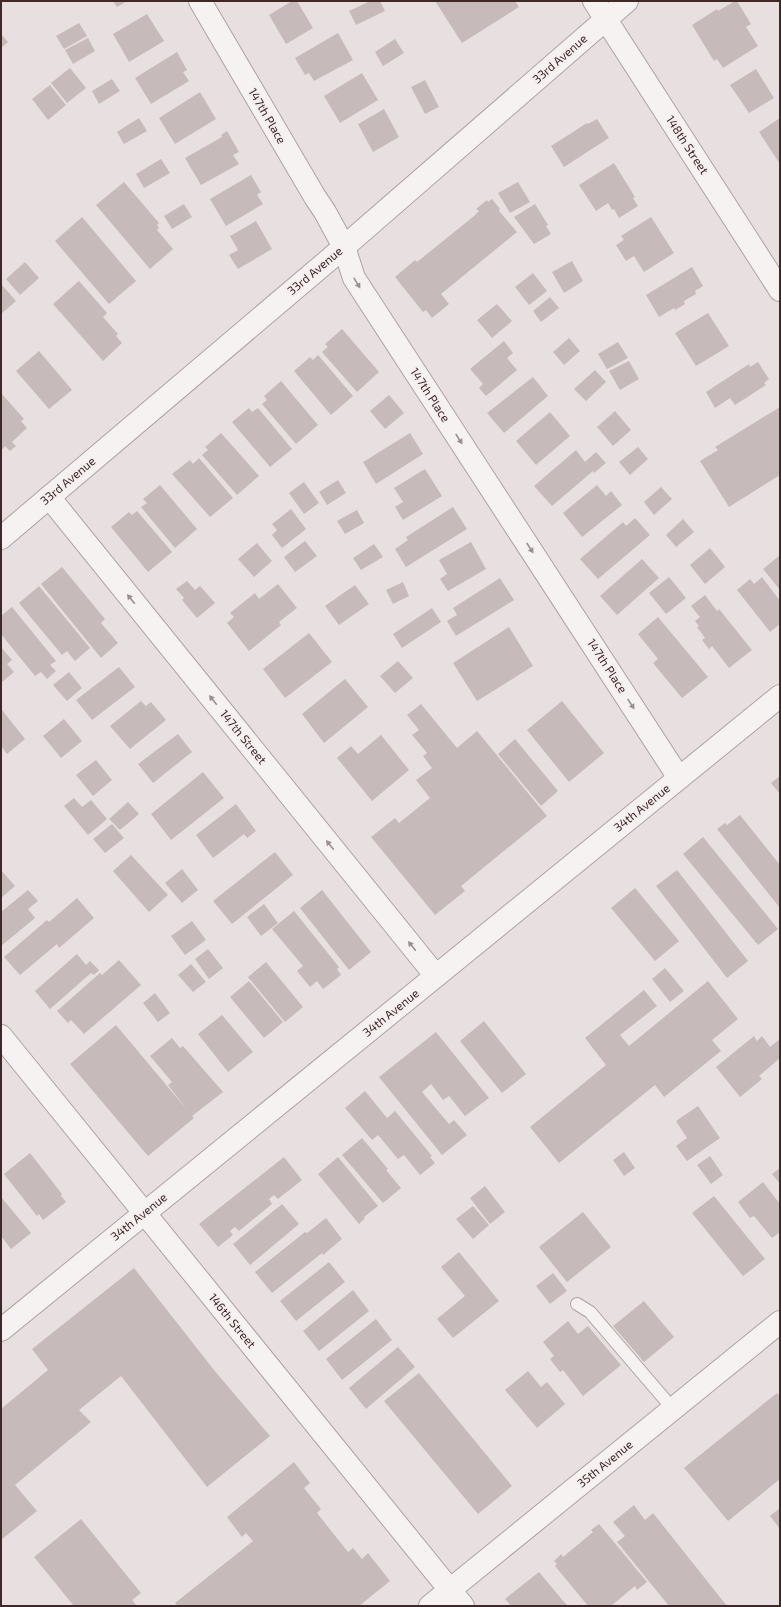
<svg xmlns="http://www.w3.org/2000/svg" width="781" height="1607" font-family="'Exo 2',sans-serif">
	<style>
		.building { fill: #c7baba }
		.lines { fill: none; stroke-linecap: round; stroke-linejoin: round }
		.lane-casing { stroke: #aea2a2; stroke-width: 14 }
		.street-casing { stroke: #aea2a2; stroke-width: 24 }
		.lane { stroke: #f6f2f2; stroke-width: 12 }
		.street { stroke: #f6f2f2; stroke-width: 22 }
		.oneway { fill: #9a8e8e }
		.labels { text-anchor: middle; stroke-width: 4; stroke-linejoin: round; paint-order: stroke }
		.street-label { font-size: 12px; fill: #3e2929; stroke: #f6efef }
	</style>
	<rect width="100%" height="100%" fill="#e8e0e0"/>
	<g class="building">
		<path d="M113,1H127L117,7Z"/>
		<path d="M292,1H297L313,28L286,44L269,15Z"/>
		<path d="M370,1H380L385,11L356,25L349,11Z"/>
		<path d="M435,1H515L519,7L462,43Z"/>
		<path d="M735,1H737L751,24L746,27L758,46L723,68L717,59L714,61L692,25L717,9L718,11Z"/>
		<path d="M147,14L164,41L129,62L113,34Z"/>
		<path d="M79,23L87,36L64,49L56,36Z"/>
		<path d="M338,33L353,60L314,81L309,73L305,75L295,58Z"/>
		<path d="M1,34L8,42L1,48Z"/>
		<path d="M88,38L95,51L73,64L65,50Z"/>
		<path d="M395,39L404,53L383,66L375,52Z"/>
		<path d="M177,52L187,70L183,72L189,81L151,104L135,78Z"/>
		<path d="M70,68L86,88L67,103L51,83Z"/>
		<path d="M756,69L774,98L749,113L730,85Z"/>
		<path d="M362,73L378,100L340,123L324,96Z"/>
		<path d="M112,79L120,91L99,104L92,91Z"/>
		<path d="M425,80L439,107L425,114L411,87Z"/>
		<path d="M50,85L66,105L48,120L32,99Z"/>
		<path d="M200,92L216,119L175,144L159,118Z"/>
		<path d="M384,109L399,137L373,152L358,124Z"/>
		<path d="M139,118L147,131L124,144L117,132Z"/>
		<path d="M780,118V164L759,132Z"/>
		<path d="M597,119L609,138L564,167L551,146L587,123L588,124Z"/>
		<path d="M227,131L239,152L233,155L239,164L201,185L185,158L222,137L221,135Z"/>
		<path d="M161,159L170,173L144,188L136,174Z"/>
		<path d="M614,163L635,197L633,198L638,206L619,218L614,209L612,210L608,203L596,211L579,185Z"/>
		<path d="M251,175L261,192L257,195L263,204L226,226L210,199Z"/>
		<path d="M124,182L159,223L157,225L159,228L157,230L173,249L150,269L96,205Z"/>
		<path d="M518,182L530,202L510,213L498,193Z"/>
		<path d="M492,199L500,209L499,211L517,232L441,294L449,304L432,318L426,310L423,312L395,277L415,260L417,262L474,216L479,211L476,209L487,200L488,202Z"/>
		<path d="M184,204L192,217L172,229L164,216Z"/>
		<path d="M535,204L548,225L546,226L551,234L534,244L514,217Z"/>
		<path d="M82,217L136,281L109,304L55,241Z"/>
		<path d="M651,217L674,253L644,272L634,256L626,261L616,245L624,240L621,236Z"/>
		<path d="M256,221L272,249L238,269L229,255L238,250L230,236Z"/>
		<path d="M572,261L583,281L564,293L552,272Z"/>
		<path d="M25,262L39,278L20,295L6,279Z"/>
		<path d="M692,267L703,286L695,291L696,294L684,301L685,304L675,310L674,308L659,317L646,295Z"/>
		<path d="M533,273L547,291L529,305L515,287Z"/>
		<path d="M79,281L107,313L103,317L118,334L116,336L122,343L103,361L53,304Z"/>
		<path d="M1,284L16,301L1,314Z"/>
		<path d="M550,297L559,308L541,322L533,311Z"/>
		<path d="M497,304L512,321L492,338L477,320Z"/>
		<path d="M708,313L729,346L696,366L675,333Z"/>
		<path d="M342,329L379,372L357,392L322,352L328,347L325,344Z"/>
		<path d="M569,338L580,351L564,365L553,352Z"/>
		<path d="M504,341L513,353L507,358L517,370L486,396L479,388L483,384L470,369Z"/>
		<path d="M618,342L628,358L607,369L598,354Z"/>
		<path d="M39,351L72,390L49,409L16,371Z"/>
		<path d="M318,355L353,396L331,415L294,371L310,357L313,360Z"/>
		<path d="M629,361L639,379L620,390L609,371Z"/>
		<path d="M758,362L769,379L764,383L766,385L735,405L730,398L715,408L706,392L749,364L750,367Z"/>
		<path d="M595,370L606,382L586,401L574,389Z"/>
		<path d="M533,377L548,396L504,433L487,413Z"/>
		<path d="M281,381L318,425L296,444L262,404L267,400L264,396Z"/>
		<path d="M1,393L24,419L21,421L27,428L12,442L16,446L10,451L5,446L3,449L1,447Z"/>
		<path d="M389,395L404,413L385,429L370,411Z"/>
		<path d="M780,407V475L729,507L700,461L718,450L715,447Z"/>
		<path d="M249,408L252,412L258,408L292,449L270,467L232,422Z"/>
		<path d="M615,411L631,430L613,446L597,427Z"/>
		<path d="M550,412L570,436L536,465L516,441Z"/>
		<path d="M221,433L259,476L237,495L202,455L208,450L205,447Z"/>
		<path d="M410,433L423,454L376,484L363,462Z"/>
		<path d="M638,447L648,459L630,475L619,462Z"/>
		<path d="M576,450L585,462L596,452L606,463L594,473L593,471L552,506L534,486Z"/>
		<path d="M199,458L233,498L210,517L172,474L190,460L193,464Z"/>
		<path d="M425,469L442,496L403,520L395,507L403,502L394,488Z"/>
		<path d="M338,480L346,493L327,505L319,492Z"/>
		<path d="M304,482L319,503L304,514L289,493Z"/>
		<path d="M160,485L197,529L175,548L141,507L147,503L143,499Z"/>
		<path d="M597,485L606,496L611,491L622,505L582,537L563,513Z"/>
		<path d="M661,487L672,499L654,515L644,502Z"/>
		<path d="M453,507L467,529L406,567L395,549L408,540L406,537Z"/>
		<path d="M291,509L306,529L282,548L272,535L277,530L272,524Z"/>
		<path d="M357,510L364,523L345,534L337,521Z"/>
		<path d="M137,511L172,552L148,572L111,527L129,512L132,515Z"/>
		<path d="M635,518L650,535L598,579L580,559L623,522L626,526Z"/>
		<path d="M683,519L694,532L676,547L666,535Z"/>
		<path d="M305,541L317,556L295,572L284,557Z"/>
		<path d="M471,542L486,569L448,591L440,579L447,574L439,560Z"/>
		<path d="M257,543L272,561L254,577L238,559Z"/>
		<path d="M374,544L383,557L361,570L353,558Z"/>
		<path d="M710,548L725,567L705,584L690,565Z"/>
		<path d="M779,556L780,557V590L763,569Z"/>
		<path d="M642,559L659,578L617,615L600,596Z"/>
		<path d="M62,567L105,619L101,623L118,643L101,658L41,584Z"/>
		<path d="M669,577L686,598L666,614L649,593Z"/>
		<path d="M762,577L780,601V624L770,632L737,590L750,579L754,584Z"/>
		<path d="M500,578L514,600L456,636L447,621L457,615L453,608Z"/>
		<path d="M187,581L195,590L200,586L215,603L197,618L182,600L184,598L176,589Z"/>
		<path d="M403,582L409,596L393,604L386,590Z"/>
		<path d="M278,584L297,608L279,622L281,625L249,651L227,623L234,617L230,613L255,593L259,599Z"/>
		<path d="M355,585L369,604L339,625L325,606Z"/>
		<path d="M39,586L90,648L75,661L67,651L62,655L19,603Z"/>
		<path d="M705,595L717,611L719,609L752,650L729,668L712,646L709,649L702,640L705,638L697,627L699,626L695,621L700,617L691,606Z"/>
		<path d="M12,607L56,661L50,665L56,671L47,679L41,672L35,676L1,634V616Z"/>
		<path d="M432,608L441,622L402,648L393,634Z"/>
		<path d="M658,617L708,677L682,698L653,663L658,659L638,634Z"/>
		<path d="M509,627L533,666L477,701L453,663Z"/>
		<path d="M309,633L332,662L285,698L263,669Z"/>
		<path d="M1,647L12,660L7,664L14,672L1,683Z"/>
		<path d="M398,661L413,678L395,693L380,676Z"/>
		<path d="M119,667L135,687L92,720L76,700Z"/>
		<path d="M69,672L82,688L67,701L53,685Z"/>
		<path d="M345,679L368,707L324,743L302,714Z"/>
		<path d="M141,701L146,706L151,702L166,720L130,749L110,726Z"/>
		<path d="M562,701L604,753L569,782L527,730Z"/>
		<path d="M421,704L457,748L477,731L547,816L461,886L465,891L435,915L371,837L395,818L399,823L430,798L416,780L432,768L423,756L427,753L412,735L419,730L407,715Z"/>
		<path d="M2,710L25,739L7,754L1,746V711Z"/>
		<path d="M64,719L82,741L61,758L43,736Z"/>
		<path d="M178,734L192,752L153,783L138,764Z"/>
		<path d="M381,735L409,770L372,801L337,758L351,746L358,754Z"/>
		<path d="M515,739L558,791L541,806L498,754Z"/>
		<path d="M96,760L112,780L93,796L76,775Z"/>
		<path d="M203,772L224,798L171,840L151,814Z"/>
		<path d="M780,776V794L771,783Z"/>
		<path d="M74,798L82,807L91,800L107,819L88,835L64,806Z"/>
		<path d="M128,802L139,814L120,830L109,819Z"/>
		<path d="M236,804L256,831L247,838L244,834L213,858L196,835Z"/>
		<path d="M740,815L780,865V908L717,829L725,823L727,825Z"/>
		<path d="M112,824L124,838L105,853L93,839Z"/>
		<path d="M703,837L778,929L758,945L683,854Z"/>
		<path d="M275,852L293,875L232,924L213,901Z"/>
		<path d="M131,855L168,895L149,912L113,871Z"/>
		<path d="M182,869L198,890L182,903L165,883Z"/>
		<path d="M1,870L15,886L1,898Z"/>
		<path d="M677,870L748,961L727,978L656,886Z"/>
		<path d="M635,888L679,941L655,961L611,908Z"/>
		<path d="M28,890L38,901L28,909L35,918L1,946V912Z"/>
		<path d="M322,890L371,952L349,970L300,908Z"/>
		<path d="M77,898L94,918L59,948L57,944L20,975L4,957L47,920L49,922Z"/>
		<path d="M264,904L278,923L261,936L247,917Z"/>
		<path d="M294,911L339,967L337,969L341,975L323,989L317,981L310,987L297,971L303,966L272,929Z"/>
		<path d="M192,921L206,940L185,955L171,936Z"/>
		<path d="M208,949L223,968L209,979L195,959Z"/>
		<path d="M77,954L86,965L90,961L99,970L94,975L91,973L50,1009L35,991Z"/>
		<path d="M119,960L141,985L84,1034L71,1020L68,1023L57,1011L100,973L102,975Z"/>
		<path d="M266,962L303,1007L285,1022L248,977Z"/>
		<path d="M191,964L206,982L193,992L178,975Z"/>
		<path d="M665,968L684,991L670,1002L652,979Z"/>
		<path d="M249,981L283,1022L264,1038L230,997Z"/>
		<path d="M708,981L738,1019L712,1040L721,1051L664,1097L655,1085L559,1163L530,1127L606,1065L585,1038L644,990L657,1006L620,1035L629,1046Z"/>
		<path d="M155,993L170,1013L158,1022L143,1003Z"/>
		<path d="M222,1015L253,1052L228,1072L198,1034Z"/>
		<path d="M484,1021L526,1074L502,1093L460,1041Z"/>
		<path d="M116,1025L188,1111L168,1085L172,1082L150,1056L172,1038L180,1048L183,1046L223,1092L192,1116L194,1118L148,1156L70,1064Z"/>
		<path d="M436,1032L489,1098L465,1116L449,1096L443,1100L431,1084L422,1092L449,1124L454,1120L467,1135L442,1155L379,1077Z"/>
		<path d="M754,1036L757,1041L762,1036L770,1047L780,1039V1058L759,1076L762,1079L740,1097L716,1067Z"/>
		<path d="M365,1091L387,1118L395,1111L432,1156L430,1157L435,1163L420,1175L404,1155L398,1159L378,1135L372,1140L345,1108Z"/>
		<path d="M698,1106L720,1138L687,1161L676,1146L687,1138L676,1121Z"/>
		<path d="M362,1138L388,1169L386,1170L401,1188L383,1203L342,1155Z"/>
		<path d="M624,1152L635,1168L624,1176L613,1160Z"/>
		<path d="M30,1153L62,1194L61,1196L66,1202L43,1220L39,1214L37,1216L4,1174Z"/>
		<path d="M710,1156L723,1175L711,1184L697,1165Z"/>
		<path d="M284,1157L302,1180L278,1199L274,1195L269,1199L272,1204L239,1231L235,1227L230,1231L233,1235L218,1247L199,1224Z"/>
		<path d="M338,1157L378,1206L364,1217L365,1218L359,1224L318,1174Z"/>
		<path d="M780,1168V1184L772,1174Z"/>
		<path d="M763,1182L780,1204V1232L772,1238L754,1216L750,1218L738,1202Z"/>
		<path d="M485,1186L505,1212L490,1224L470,1198Z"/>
		<path d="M714,1196L765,1259L743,1276L692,1213Z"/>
		<path d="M1,1197L31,1233L11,1249L1,1236Z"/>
		<path d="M282,1204L299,1224L250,1265L233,1244Z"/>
		<path d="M473,1206L489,1225L473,1239L456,1219Z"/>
		<path d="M583,1212L611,1247L567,1282L539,1247Z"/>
		<path d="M326,1218L342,1239L323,1255L322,1253L272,1293L255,1272L305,1232L307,1233Z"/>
		<path d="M459,1252L499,1301L453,1338L437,1319L465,1296L441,1267Z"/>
		<path d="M329,1262L345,1282L296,1321L280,1301Z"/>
		<path d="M134,1268L214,1370L270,1436L207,1487L121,1376L79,1410L91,1422L15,1485L37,1511L1,1540V1409L48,1370L32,1349Z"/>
		<path d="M553,1273L567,1291L550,1304L536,1286Z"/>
		<path d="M353,1290L369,1311L319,1351L303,1331Z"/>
		<path d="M644,1301L674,1337L644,1362L613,1326Z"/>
		<path d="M376,1319L392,1340L342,1380L326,1359Z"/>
		<path d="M568,1321L578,1334L588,1326L621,1365L583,1396L563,1370L560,1372L550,1359L554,1356L543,1342Z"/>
		<path d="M398,1347L415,1367L366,1409L349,1388Z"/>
		<path d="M528,1371L541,1387L547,1382L565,1404L537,1428L505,1390Z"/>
		<path d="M419,1373L512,1486L478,1514L384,1401Z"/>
		<path d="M777,1393L780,1396V1479L728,1521L684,1468Z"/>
		<path d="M294,1462L310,1483L304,1488L321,1509L317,1513L348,1552L353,1548L362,1559L368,1553L390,1581L359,1606H177L175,1603L253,1541L246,1533L242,1537L227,1517Z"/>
		<path d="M634,1505L645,1520L653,1513L727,1606H669L617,1542L625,1536L613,1522Z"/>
		<path d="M780,1508V1529L770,1516Z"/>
		<path d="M81,1519L141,1593L132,1600L137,1606H74L34,1557Z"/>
		<path d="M599,1524L647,1582L637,1590L635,1586L611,1606H588L555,1566L557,1564L554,1561L561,1554L563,1557L593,1532L591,1530Z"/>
		<path d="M539,1572L564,1602L568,1606H511L505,1599Z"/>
	</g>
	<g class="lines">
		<defs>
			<path id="lane" d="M577,1304L590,1312L673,1409"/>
			<g id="street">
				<path d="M200,1L315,197L325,212L344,247L354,278L679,778"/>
				<path d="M594,1L780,290"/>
				<path d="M49,497L436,976"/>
				<path d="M1,538L344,247L627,1"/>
				<path d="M1,1036L463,1606"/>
				<path d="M1,1330L780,696"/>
				<path d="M430,1606L780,1322"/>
			</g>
		</defs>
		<use href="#lane" class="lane-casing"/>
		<use href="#street" class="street-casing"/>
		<use href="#lane" class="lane"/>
		<use href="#street" class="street"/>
	</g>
	<defs><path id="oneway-solid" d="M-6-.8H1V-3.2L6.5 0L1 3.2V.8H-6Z"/></defs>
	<g class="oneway">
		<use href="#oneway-solid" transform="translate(357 283) rotate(58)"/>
		<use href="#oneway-solid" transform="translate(459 439) rotate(57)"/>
		<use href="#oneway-solid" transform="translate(530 548) rotate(57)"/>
		<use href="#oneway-solid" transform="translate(131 599) rotate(-129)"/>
		<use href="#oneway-solid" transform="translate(213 700) rotate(-129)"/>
		<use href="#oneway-solid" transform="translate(631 704) rotate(57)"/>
		<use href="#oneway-solid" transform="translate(330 845) rotate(-129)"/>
		<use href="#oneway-solid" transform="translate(412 946) rotate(-129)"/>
	</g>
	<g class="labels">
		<g class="street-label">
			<text transform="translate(560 59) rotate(-41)" y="4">33rd Avenue</text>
			<text transform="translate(267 116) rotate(60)" y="4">147th Place</text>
			<text transform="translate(687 145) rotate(57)" y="4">148th Street</text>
			<text transform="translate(315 271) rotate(-40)" y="4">33rd Avenue</text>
			<text transform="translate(430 395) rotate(57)" y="4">147th Place</text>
			<text transform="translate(68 481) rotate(-40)" y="4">33rd Avenue</text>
			<text transform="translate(607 666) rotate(57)" y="4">147th Place</text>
			<text transform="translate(243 737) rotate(51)" y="4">147th Street</text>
			<text transform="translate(642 808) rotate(-39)" y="4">34th Avenue</text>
			<text transform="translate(391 1013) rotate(-39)" y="4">34th Avenue</text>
			<text transform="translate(139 1217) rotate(-39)" y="4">34th Avenue</text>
			<text transform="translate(232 1321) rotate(51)" y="4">146th Street</text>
			<text transform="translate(605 1464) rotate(-39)" y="4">35th Avenue</text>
		</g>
	</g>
	<rect width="781" height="1607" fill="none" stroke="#3e2929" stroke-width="4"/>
</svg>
